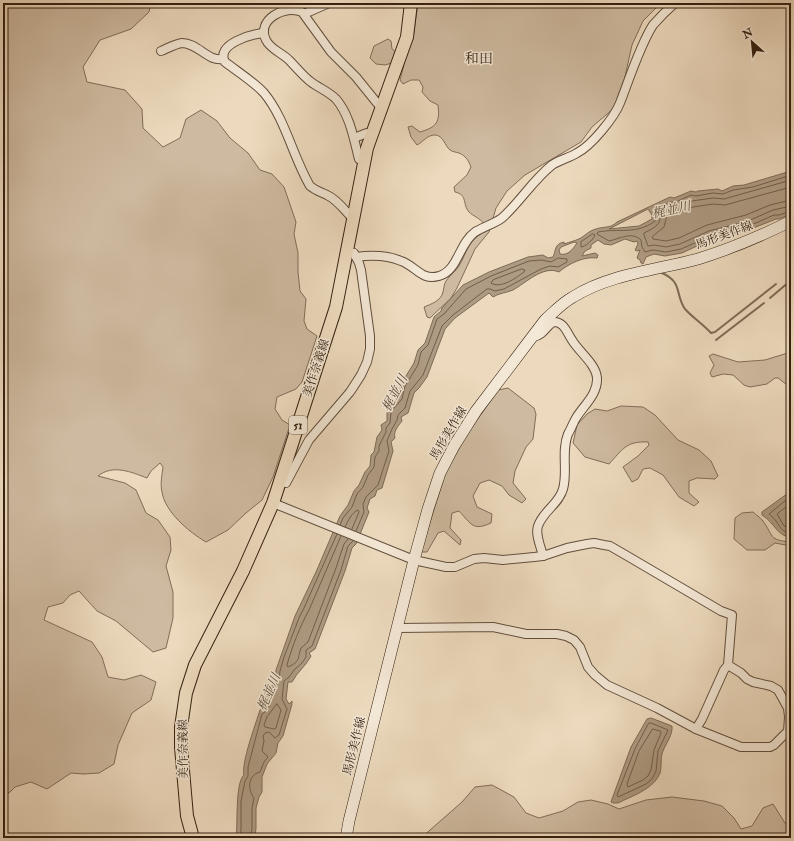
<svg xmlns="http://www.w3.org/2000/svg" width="794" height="841" font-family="'IM FELL Double Pica','Noto Serif JP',serif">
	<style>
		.green { fill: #cebaa0; stroke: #816d58 }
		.water { fill: #ae9b83; stroke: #7d6a55; fill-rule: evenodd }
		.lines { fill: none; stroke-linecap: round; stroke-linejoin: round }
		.shore { stroke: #715e4a; stroke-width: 1 }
		.stream { stroke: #7d6a55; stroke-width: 2 }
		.minor-casing { stroke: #624e3c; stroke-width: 10 }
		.secondary-casing { stroke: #342010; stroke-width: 12 }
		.primary-casing { stroke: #342010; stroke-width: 14 }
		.minor { stroke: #f3e7d5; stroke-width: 8 }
		.secondary { stroke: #f3e7d5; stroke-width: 11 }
		.primary { stroke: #eddabe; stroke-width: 12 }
		.labels { text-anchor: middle; stroke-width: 3; stroke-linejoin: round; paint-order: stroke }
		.shield { fill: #f3e7d5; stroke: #6d5c4b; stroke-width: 1 }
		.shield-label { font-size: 11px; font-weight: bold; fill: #342010 }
		.street-label { font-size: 12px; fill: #342010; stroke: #f3e7d5 }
		.water-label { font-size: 13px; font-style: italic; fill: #5f4b38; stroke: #f3e7d5 }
		.quarter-label { font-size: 14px; fill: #342010; stroke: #f3e7d5 }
	</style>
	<rect width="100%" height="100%" fill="#eddabe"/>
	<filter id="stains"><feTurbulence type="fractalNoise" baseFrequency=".005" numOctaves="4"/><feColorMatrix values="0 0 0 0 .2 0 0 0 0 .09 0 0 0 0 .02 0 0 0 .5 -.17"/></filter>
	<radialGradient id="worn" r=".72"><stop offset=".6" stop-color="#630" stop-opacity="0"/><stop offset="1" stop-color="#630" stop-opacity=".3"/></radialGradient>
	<g class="green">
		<path d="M3,3H151L149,12L131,29L100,40L83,67L87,82L125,90L142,109L143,128L163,147L180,138L186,119L201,110L217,121L230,138L248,153L260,170L272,174L284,187L296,222L294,234L298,253V272L300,291L306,299L304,321L307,329L317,336L302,382L296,389L277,397L275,409L282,420L290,425L273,477L262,500L246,513L228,530L206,542C189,532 165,512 162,492C160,484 162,475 163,467L160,463L151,471L147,478C131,472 113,464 98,476L125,483L136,490L146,513L158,520L170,537L171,550L166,566L173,592V618L166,648L153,652L116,621L97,611L79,591L70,595L63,603L48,607L44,620L92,642L102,657L108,677L124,680L141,675L156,682L151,700L132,713L118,745L114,764L99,773L83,774L71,773L47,789L31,782L15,787L3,799Z"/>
		<path d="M418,3H661L643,21L632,45L624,81L614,108L592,127L581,142L525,175L507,191L496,208L489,232L475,249L457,288L451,298L430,318L427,317L424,307C431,304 441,301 443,292C444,288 444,284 446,281C450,275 455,272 459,266C467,252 468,241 484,232V224C480,218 473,216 469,212C462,204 468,195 455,192L454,187L467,175L471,167C468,160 466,156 459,153C456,152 453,152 450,150C445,146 443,135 435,135C427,135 423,142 417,145L411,137L408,127L412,126L420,132C437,127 440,122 438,105L430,101L422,92L423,87L419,80H411L403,84L400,80L404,65L395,62L385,65L376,64L370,58L374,46L388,39L391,41L392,49L397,53L408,49L413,39Z"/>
		<path d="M791,352V388L778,378H775L767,384L750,387L744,385L733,375L723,374L712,377L710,373L714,365L709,356L713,354L738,362L765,360Z"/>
		<path d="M508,388L534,408L536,414L533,439L526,447L515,471L513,483L526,499L522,503L509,495L502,486L489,480L480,483L473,496L477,507L492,514L491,523C473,531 472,525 459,511L452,513L450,528L461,540L460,545L444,531L438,533L427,552H421L445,474L466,436L498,390Z"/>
		<path d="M621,406L643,407L655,415L678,440L699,450L711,461L718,476L715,479L697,478L689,481V493L699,502L694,506L679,497L663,475L650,468L643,469L638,479L632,482L623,467L638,456L649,445L648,442C626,441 623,449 609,464L585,457L573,443L577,425L587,414L595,409L607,411Z"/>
		<path d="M753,512C756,515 760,517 763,521C774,536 768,540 791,542V546L775,543L765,550H747L734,539L735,518L742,513Z"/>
		<path d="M492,785L514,797L526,813L539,818L563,811L578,802L591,800L608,804L619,809L646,800L672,797L704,801L722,806L734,818L741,829L752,826L763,808L773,804L785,823L791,828V838H421L462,802L475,787Z"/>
	</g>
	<g class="water">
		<path d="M791,171V214L779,219H776L751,229L712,239L682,253L665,256L654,254L646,257L643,264L641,263L640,260L637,258L640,250L637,251L635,250L638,244L637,241L634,242L625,239L611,245L604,244L598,240L591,245V248L585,251L582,256L595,253L598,255L597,258C584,256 568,264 559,272C543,265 526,283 513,290C506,293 499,293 493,297L489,293L455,318L445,329L427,377L419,388L414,393L408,413L401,417L402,421C398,426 393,432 395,438L391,442L393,451L382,488L377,490L375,496L370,499L367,508L369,512L356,544L352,548L345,571L315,649L309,653L311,656C306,666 297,672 292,682H288L286,699L289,704L292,701V704L283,736L278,743L276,753L267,764L262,777V792L259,797L256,808V828L255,838H236C238,824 235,783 244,775C241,763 256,723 260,710L263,709L266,703L265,698L267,691C273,687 276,678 276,670L295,616L316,572L340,516L348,505L354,491L359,485L365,472L370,466L371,455L374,452L377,437L382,430L381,425L387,421V413L391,405L399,397L401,384L414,363L418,350L425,343L434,317L441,311L442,308L463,285L489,272L528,257L543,255L548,258L553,257C556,251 554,244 564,242V244C570,242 574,241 579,239C585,236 588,231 596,229C604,226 610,229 617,222L670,197L674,198L691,191L696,192L698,191L718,189L722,191L733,186L744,185ZM648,209L652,215V219L639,226L609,229ZM574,242L577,243C573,249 568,256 560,254L559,250L561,247Z"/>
		<path d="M791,491V538C775,534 776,524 762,515V512Z"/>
		<path d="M651,718L672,726C673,735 666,743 663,751C660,758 662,766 660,773C654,789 632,796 618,803H613L611,802L631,747L647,719Z"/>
	</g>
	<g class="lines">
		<g class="shore">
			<path d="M791,175L753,187L733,190L723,194L713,193L696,196L691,195L676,202H670L655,209L656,215L655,221C637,235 618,228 598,232L597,234L609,241C619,239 632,231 641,240L642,247L645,252L653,250L666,252L681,249L711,236L749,226L774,215H779L791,211"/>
			<path d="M791,180L724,199L713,198L692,201L677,207H670L661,211C661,225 656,227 644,233V235L648,246L654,245L666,247L680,244L709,231L748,221L773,210L791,206"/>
			<path d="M791,187L725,205L713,204L693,207L680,212L671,213L667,215L664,227L653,236L652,238L653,239L666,241L679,238L707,225L746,215L770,205L791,200"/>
			<path d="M593,234L595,235C593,240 585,247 581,247V242Z"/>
			<path d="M522,269L525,270L524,272C516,278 501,289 491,283L493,280Z"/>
			<path d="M791,496L769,514C771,516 774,518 776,521C781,528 782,532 791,534"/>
			<path d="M791,503L777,514L784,526L791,529"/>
			<path d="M340,525L343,518L352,507L357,494L363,487L368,475L374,467L375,457L379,451V446L386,432V428L390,423L391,413L394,408L402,399L405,386L418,365L421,352L428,345L437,319L444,314L466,289L491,276L529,261L542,260L551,262L558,258L567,259V262L558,267L550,266L541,269L504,289L495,291L490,289H487L453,315L442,326L423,375L410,391L405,408L398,415L397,420L392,429L387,441L389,451L378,485L366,497L363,504L364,512L356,531"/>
			<path d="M345,527C348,521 352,512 358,510L359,512L352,529"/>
			<path d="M341,536L309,610C300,626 292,647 287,665L288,667C301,661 297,659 301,648L308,642L336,568L344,544L348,539"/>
			<path d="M277,704L281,710L276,728L274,729L265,727L264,725L267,717Z"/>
			<path d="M649,723H651L668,730L658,751L656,771L652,779L646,784L618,797L617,795L635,749Z"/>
			<path d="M653,729L660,731L661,733L654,750L651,770L648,776L643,780L628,787L627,784L639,751Z"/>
			<path d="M240,838L241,829V801L245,781L248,776V767L262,714L266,711L270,705V694L279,680L280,671L284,657L299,618L304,608L337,534"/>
			<path d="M251,838L252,828V808L254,798C247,789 248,775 260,772L264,762L268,757L262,751L264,741L263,736L265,733L269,732L275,738L279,735L287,709L282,699L284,681L289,677L295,669L302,663L306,657V650L312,646L341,570L348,546L353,541"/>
		</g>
		<g class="stream">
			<path d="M662,273C683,282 675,295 685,309C693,318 703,324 711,333L715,332L776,284"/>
			<path d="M770,298L789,282L791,283"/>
			<path d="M716,340L764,303"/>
		</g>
		<defs>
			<g id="minor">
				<path d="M304,14L329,3"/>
				<path d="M264,33C252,34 215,44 225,62C238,72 253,81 264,93C285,118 293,157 310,186C316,191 321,192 327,195C338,200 345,211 353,219"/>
				<path d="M161,51C168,48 175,44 182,43C198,43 208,62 223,59"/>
				<path d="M354,138L367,133L371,134"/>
				<path d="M364,163L359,159C354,140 350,115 336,99C329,92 319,88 311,82C303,76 296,67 289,60C282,53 270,49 266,40C256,20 285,4 302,12L331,52L356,77L377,103L381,107"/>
				<path d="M356,257C371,255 387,255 401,261C416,266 421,281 439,276C458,271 459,243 475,232C483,227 494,224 502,218C520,202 533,180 552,165C559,160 569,158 577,153C591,146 614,118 620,103C629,80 640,45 653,25C660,17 667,10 675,3"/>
				<path d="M533,337C544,335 545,327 553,322C564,321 567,333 572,340C579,352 596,364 597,378C598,394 584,405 576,418C573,423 571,429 568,434C561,451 568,472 563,489C559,504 543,511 538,526C535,535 541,547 543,556"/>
				<path d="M280,480L286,483L309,440L350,392L361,375L367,362L370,349V336L361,270L359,263L354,253"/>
				<path d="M273,503L414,560L446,567H455L474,559L484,558L503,560L534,557L543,556L567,548L587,544L594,543L604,545L610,546L629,557L721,611L732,615L728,665L724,670L702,719L696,729L657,708L607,685L595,675L588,667L580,647L574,640L566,636L557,634H526L493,627L397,628"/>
				<path d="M696,729L741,747H770L774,745L788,731L789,717L788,708L778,690L771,686L753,682L747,679L741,673L728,665"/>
			</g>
			<path id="secondary" d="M346,838L349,821L414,560L428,509L440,473L454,446L476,411L545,320C554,312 562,303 573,297C610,274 657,270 698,259C730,249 761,236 791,221"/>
			<path id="primary" d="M193,838L187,816L181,747V727L186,693L195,665L243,571L273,503L336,307L367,148L407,37L411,3"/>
		</defs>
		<use href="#minor" class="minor-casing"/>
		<use href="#secondary" class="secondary-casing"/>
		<use href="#primary" class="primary-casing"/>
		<use href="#minor" class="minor"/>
		<use href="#secondary" class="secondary"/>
		<use href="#primary" class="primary"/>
	</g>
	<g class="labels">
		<rect class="shield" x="289" y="416" width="18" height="18" rx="3"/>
		<g class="shield-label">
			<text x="298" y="429">51</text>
		</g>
		<g class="street-label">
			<text transform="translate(724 235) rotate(-20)" y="4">馬形美作線</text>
			<text transform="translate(316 368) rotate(-72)" y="4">美作奈義線</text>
			<text transform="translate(448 433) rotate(-59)" y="4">馬形美作線</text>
			<text transform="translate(354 746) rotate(-76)" y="4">馬形美作線</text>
			<text transform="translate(183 749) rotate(-91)" y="4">美作奈義線</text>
		</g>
		<g class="water-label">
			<text transform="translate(671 209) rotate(-12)" y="5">梶並川</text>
			<text transform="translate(394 393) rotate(-62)" y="5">梶並川</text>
			<text transform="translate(268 692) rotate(-66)" y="5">梶並川</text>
		</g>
		<g class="quarter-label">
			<text x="479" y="63">和田</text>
		</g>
	</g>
	<rect width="794" height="841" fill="none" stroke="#eddabe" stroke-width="16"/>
	<rect x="4" y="4" width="786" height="833" fill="none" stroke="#342010" stroke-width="2"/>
	<rect x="8" y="8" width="778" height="825" fill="none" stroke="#342010"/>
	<g transform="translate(752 42) rotate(333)" stroke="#f3e7d5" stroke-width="3" paint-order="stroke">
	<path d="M0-3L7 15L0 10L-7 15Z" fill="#342010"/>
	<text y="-6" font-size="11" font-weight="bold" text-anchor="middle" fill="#342010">N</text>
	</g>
	<rect width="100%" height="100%" filter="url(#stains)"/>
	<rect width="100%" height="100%" fill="url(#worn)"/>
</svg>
